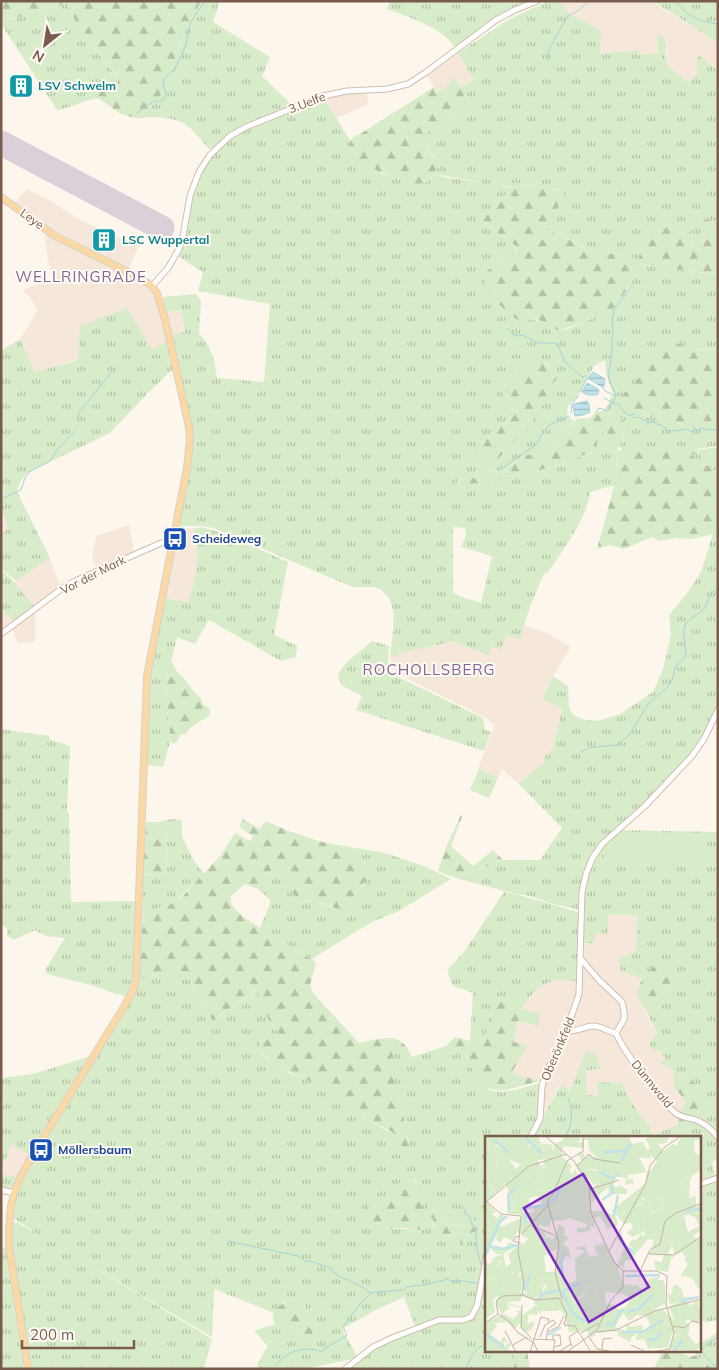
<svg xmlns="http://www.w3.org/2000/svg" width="719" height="1370" font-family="Mulish,sans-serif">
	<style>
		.residential { fill: #f5e8da }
		.commercial { fill: #fde8e0 }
		.grass { fill: url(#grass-tufts); fill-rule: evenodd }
		.forest { fill: url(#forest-firs) }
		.pitch { fill: #d8ecc9 }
		.water { fill: url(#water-rules); stroke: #a5d3da }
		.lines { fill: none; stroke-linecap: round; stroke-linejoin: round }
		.stream { stroke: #a5d3da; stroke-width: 1 }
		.runway { stroke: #dbcfda; stroke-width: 25 }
		.minor-casing { stroke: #d1beb0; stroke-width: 7 }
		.major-casing { stroke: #dad1cd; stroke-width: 8 }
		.minor { stroke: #fff; stroke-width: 5 }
		.major { stroke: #fbd9a5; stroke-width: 6 }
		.labels { text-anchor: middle; stroke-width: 4; stroke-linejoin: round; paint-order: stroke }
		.culture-label { font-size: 12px; font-weight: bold; fill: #0d838f; stroke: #fffaf3; text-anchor: start }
		.street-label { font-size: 12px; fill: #7a5c4d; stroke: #fffaf3 }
		.transit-label { font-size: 12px; font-weight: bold; fill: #164399; stroke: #fffaf3; text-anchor: start }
		.quarter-label { font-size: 15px; letter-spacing: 1px; fill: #846695; stroke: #fffaf3 }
		.inset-river { fill: none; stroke: #bfe3e8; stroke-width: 2.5 }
		.inset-road { fill: none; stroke: #c5b3a7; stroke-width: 1 }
		.view { fill: #7b2cbf; fill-opacity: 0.15; stroke: #7b2cbf; stroke-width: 2.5 }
		.inset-edge { fill: none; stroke: #7a5c4d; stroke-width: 2.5 }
	</style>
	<defs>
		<pattern id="grass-tufts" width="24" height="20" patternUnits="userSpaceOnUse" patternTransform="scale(1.25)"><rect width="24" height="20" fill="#d8ecc9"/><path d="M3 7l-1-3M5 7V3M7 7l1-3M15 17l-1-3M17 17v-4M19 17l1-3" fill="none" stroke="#b4c2a5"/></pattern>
		<pattern id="forest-firs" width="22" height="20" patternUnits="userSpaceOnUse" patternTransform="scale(1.25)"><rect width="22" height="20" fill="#d8ecc9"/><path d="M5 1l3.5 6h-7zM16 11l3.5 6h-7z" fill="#b4c2a5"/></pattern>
		<pattern id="water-rules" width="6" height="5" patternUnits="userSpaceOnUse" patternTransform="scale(1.25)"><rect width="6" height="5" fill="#bfe3e8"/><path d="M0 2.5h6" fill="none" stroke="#a0bbbe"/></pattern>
	</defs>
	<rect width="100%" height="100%" fill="#fdf6ec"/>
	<g class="residential">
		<path d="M560,1H651L718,43V71L701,56L697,57V74L690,82L668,67V63L666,60L667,42L657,36L658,53L639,55L637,50L599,54Z"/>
		<path d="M458,53L474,80L460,87L457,82L437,92L427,76Z"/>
		<path d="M367,92L368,104L337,118L324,98L339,94Z"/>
		<path d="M27,189L47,199L82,221L139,246L126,274L145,284L157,298L163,297L167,312L181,310L185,332L170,335L168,341L152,349L127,308L78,359L35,372L20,339L38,310L28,295L25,294L24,289L53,279L48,261L45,236L49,230L14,204Z"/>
		<path d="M129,525L134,552L97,569L92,557L96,536Z"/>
		<path d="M195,528L197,559L195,580L188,602L163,598L177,529Z"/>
		<path d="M50,558L62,592L35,610V642L18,643L11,627L1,634V609L14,622L34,608L14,582Z"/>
		<path d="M524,625L546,633L571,647L553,676L542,698L562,708L553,749L544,757V762L519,784L502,769L498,778L478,769L495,725L486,718L398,674L391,666L390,656L454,641L488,656L491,645L501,650L507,635L520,640Z"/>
		<path d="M608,915H638L636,951L619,959L620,970L642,979L636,994L657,1034L659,1050L665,1059L659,1063L673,1070L674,1086L685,1101L677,1126L654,1135L638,1110L629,1099L623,1083L596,1082L599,1096L587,1095L585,1070L601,1069L585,1052L570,1092L561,1084L540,1120V1081L528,1077L526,1079L511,1072L526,1047L514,1042L517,1020L539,1025L521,1009L529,996L544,983L564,979L579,982L583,943L594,934H601Z"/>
		<path d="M11,1143L30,1155L18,1177L1,1174Z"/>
	</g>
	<path class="commercial" d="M1,507L8,528L1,535Z"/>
	<g class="grass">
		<path d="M201,1H220L213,22L270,57L262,76L293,106L223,139L214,148L209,149C203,143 198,135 191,129C177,115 153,117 135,118L147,110L158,100L166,86L185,31Z"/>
		<path d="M390,1H533L514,9L456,48C453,45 450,42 448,39C435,26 404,15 387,9Z"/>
		<path d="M548,1H560L572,17L574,16L601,31L600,54L638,50L639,55L658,53L657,35L661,34C671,48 663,47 666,59C667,62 668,64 668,67L689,82L697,74V57L701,56L718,71V222L703,219L701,242L692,245L691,233L640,259L586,249L565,237L544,229L557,209L564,195L561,191L516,183L513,187L498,185L512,188L500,200L482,221C492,231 505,237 517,246L515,255L502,260L484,273L528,319L545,322L559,331L567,329L593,318L600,313L610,310L618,304L628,289L637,272L643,266L651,265L678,269L688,271L708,273L713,278L708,273L718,272V349L694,350L672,341L632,387L621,397L625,407L693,428L704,430L718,428V446L683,451L622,450L620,447L626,424L621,418L605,410L613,393L606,374L605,360L594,366L579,395L568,406L567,412L569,417L574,421L561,433L554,446L537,454L527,455L518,459L513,464L497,472L490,464L497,473L495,475L482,478H462L456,483L460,487L469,486L474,483L481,485L487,483L495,484L499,479L505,476L516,475L523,472L540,470L555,466L597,450V430C607,434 621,438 617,451L616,479L615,485L590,492C587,519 562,551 547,574L545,572C533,596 527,615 520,640L507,635L501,650L491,646L489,656L454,641L390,656C392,635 402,598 377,588C368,585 359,589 350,586L214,528L201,526H178L191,451L170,335L185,332L181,310L167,312L163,297L196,294L201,301L199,333L209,347L214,360L217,378L264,382L270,304L198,291L203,272L179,257C181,250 184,243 186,235C190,218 191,199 197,183C218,129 275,117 324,98L351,142L350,147L382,174L414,183L420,184L430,180L434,174L443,177L493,184L434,174L436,171L434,156L426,145L422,135L437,127L445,120L459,115L469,103L460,87L474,80L458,53L508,20ZM541,360L548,364C551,382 554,400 535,410L533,418L528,429L507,448L500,457L486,461L478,451L485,439L515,414L507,402L502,390L505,384L528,363ZM453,527L465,528L466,535L461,547L492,556L481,603L459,596L453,592Z"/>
		<path d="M653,1H718V43Z"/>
		<path d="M67,3L78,26L84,32L97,52L117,77L118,82L110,88L98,92V98C83,100 71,108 57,110L1,24V21L31,14Z"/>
		<path d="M127,308L152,349L168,341L174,368L149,392L110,433L27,473L20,482L17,492L50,558L16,581L1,568V535L8,528L1,507V351L20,339L35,372L78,360L80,326Z"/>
		<path d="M718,447V478L713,468L692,458V454H697L698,450Z"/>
		<path d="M201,527L219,532L288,562L274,635L297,646L296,657L281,661L209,620L195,644L177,637L171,661L167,664L166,687L168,717L170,733L168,738L170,742L163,767L147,765V692L163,598L188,602L195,580L197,559L195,528Z"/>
		<path d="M713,533H718V705L700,744L646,803L601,843L593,853L590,859L580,910L549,903L530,896L516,894L456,878L503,860H540L562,828L519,784L544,762V757L553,749L562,708L542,699L553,676L568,686L569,708L573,715L585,720L598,721L620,714L653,692L663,669L671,636L669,615L688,592L701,572Z"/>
		<path d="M1,569L14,582L35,608L14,622L1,609Z"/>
		<path d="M372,641L389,646C388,658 386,668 396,676L483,718L485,730L491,732L484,751L356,710L362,696L341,685L338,674L347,662Z"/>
		<path d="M1,729L50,736L49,739L70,746L67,811L69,814L71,902L138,901L134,979L127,996H123L91,985L47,974L45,970L65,938L46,936L35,930L14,940L7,936V929L1,924Z"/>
		<path d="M479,769L498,778L489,798L470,790Z"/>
		<path d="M174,819L182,820V837L192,857L204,874L174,903L168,906L160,907L143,915V875L166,873L167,820Z"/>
		<path d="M620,830L718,832V1158L712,1162L716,1179L700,1184V1138H530L562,1084L570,1092L585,1052L595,1053L601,1069L586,1070L587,1095L599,1096L596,1082L623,1083L629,1099L650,1127V1130L654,1135L703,1114L701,1087L673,1070L659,1063L665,1059L659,1050L655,1051L649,1045L657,1033L647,1013L675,978L666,975L654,967L642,979L620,970L619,959L636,951L637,915H608V933L595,934L594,943H583L584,892L586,874L603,844Z"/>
		<path d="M356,848L385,853L424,866L451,879L399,911L374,921L355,932L312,959L260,928L271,901L258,889L261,883L268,886C270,878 268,874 272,867L290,880L307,901H319L334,909L353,898L358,890L364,884L365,862L358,860L354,857Z"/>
		<path d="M504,892C530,897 555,906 581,913L579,982C551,977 538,983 523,1007L494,998L485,1039L470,1041L473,993L453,986L447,970L464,952Z"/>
		<path d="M186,971L194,989L213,1021L257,990C259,996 262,1001 264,1006C269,1018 268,1024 279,1032L278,1037L273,1040L268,1036L260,1041L261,1052L267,1059L291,1074L311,1081L334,1095L355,1104L362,1110L364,1116L372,1122L386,1130L396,1134L401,1140L402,1148L410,1149L403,1114L399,1100L396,1086L391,1069V1061L392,1051L396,1049L402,1051L406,1046L412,1057L446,1046L462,1051L474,1072L489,1090L502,1092L516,1090L539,1083V1118L529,1137L487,1138L486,1250L478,1294L479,1298L486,1310L487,1351H514L513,1369H345L373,1347L416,1329L404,1297L374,1311L342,1329L358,1358L304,1369H259L257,1364L268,1346L254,1331L274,1324L279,1328L282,1326L302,1334L311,1313L306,1311L305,1305L284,1302L277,1308L274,1313L214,1289L212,1337L89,1264L212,1339L204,1369H30L11,1237L12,1223H18L40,1236L12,1217L17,1194L25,1174L136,990L139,979L163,973ZM405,1179H414C422,1195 421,1211 425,1227L422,1230C403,1227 384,1232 367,1224L368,1206H384L388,1203L392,1190ZM461,1205L477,1224L480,1226V1231L473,1232L465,1236L464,1243L457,1235H449L433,1226V1218L439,1208L450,1225L463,1226L468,1224Z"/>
		<path d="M91,1056L30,1155L11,1144L1,1173V1107L3,1106L1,1078L33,1074Z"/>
		<path d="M1,1174L18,1177L13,1192L1,1189Z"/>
		<path d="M718,1179V1320L705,1322L700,1319V1185Z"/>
		<path d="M1,1248H6L24,1369H1Z"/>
		<path d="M484,1275H486V1308L480,1297Z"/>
		<path d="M718,1332V1369H717C707,1366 699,1361 695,1351H700V1344Z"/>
	</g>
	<g class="forest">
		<path d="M1,1H201L185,31L166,86L158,100L147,110L135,118L121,114L98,98V92L110,88L118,83L117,76L97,52L84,32L78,26L67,3L31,14L1,21Z"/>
		<path d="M455,78L469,103L468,108L459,115L445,120L437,127L422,135L426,145L438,164C436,171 432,180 425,183C407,190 320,149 360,134L434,87L437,92L450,84V80Z"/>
		<path d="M515,183L561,191L564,195L553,218L544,229L564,237L586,249L640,259C640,256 640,253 641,250C647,233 670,226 685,221L690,224L692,245L701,241L703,219L718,222V272L708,273L688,271L678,269L651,265L643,266L637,272L618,304L611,310L600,313L593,318L559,331C545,323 537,315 521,322C509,315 487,295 484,281C484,281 484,273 484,273L502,260L515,255L517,249L516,246C505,237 492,231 482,221Z"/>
		<path d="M672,341L694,350L718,349V428L704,430L693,428L625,407L620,397L632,387L666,342Z"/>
		<path d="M539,356C543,363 551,367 557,372L556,380L551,385L554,391L543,406L535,410L533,418L528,429L507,448L500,457L491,463L486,461L478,451L485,439L515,414C512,407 503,400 502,393C501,382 530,361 539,356Z"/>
		<path d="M605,410L621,418L626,424L620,447H618C615,437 607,433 597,430V450L555,466L540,470L523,472L516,475L505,476L499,479L495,484L487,483L482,485L474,483L469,486L460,487L455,484L462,478H482L495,475L497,472L513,464L518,459L527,455L537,454L554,446L561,433L577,419L590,418L596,412Z"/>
		<path d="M697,448L698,451L697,454H692V458L713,468L718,478V533L692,539L676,538L659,541L652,537L624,549L610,545L597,549L616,479L617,451L628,449L683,451Z"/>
		<path d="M171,661L178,673L184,678L194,692L200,697L203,704L210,709V715C201,722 191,724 185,735L181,734L178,740L174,744L170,742L168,738L170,732L168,717L166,687L167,664Z"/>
		<path d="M461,815L462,817L451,846L473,866L493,850L503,860L456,878L438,871L447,845Z"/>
		<path d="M243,819L260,829L265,822H268L286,830L322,842L356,848L354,857L369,865C370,880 364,881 357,892C352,898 348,905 340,908C335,910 331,906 326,904C316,899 305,902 296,896C293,894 291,890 289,887V880L284,878L272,867L269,874L270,880L269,886L261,883L258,889L245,884L231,896V904L243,917L313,960L316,964L310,985L313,993L359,1043C376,1040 393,1032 406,1046L402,1051L396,1049L393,1051L391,1061V1069L397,1086L399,1100L403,1114L410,1149L408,1153L402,1148C399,1130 387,1131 373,1122C370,1120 365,1118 364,1115C361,1110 360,1107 354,1104C347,1101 340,1099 333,1095C325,1091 318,1084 310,1081C296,1074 256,1062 260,1041L268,1036L274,1040L278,1037L279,1032C265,1021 265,1006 256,990L213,1021L194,989L186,971L163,973L139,979L143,915L160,907L168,906L182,897L221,855L235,833L250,841L253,836L239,827Z"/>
		<path d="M167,820L166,873L143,875L146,822H160Z"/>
		<path d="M654,966L666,975L675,978L647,1013L636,994L642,979Z"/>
		<path d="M494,998L523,1007L522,1009L539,1014V1026L517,1021L514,1042L527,1046L512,1072L526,1079L527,1077L540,1081L502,1091L487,1088L474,1072L462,1051L446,1046L455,1037L470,1041L485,1039Z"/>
		<path d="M673,1070L701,1087L704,1098L703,1115L677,1126L685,1101L674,1086Z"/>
		<path d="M411,1176L420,1192L425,1227L422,1230C414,1229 406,1228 398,1228C379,1229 375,1231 360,1218C360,1213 364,1209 368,1206H384L388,1203C389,1189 400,1181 411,1176Z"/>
		<path d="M428,1201C440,1204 443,1216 450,1225L463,1226L467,1224L460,1213L461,1204L477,1224L485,1226V1230L473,1232L465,1236L464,1243L461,1246L460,1239L457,1235C443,1234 434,1235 433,1218L429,1216L427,1208Z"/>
		<path d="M292,1300H298L302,1301L306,1311L311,1313L314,1317L313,1334C306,1336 301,1334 296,1331C289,1333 285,1333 282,1326L279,1328C264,1316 279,1303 292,1300Z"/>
		<path d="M514,1351H527L530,1369H513Z"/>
		<path d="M662,1351H678L690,1357L697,1355C702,1362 708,1366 717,1369H654Z"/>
	</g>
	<path class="pitch" d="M628,832L708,833L699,868L599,862Z"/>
	<g class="water">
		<path d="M593,372L605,379L604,386L602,387L589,379L588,378Z"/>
		<path d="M587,383L598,389L599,392L597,395H588L582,392Z"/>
		<path d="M587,401L589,405L590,412L583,415L575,416L573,406L574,404Z"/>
	</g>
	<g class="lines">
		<g class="stream">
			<path d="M676,1C686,16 700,22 718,24"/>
			<path d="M548,60L549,50L551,46L567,17L579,10L589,1"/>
			<path d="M137,113L154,101H162L166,96L163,82L167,76L175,68L182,55L186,44L190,23L205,1"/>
			<path d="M507,328L512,334L518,336L522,335L539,343H554L559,348L564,360L568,365L582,377L585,376"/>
			<path d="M603,387L605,391L616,396L613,402"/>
			<path d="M580,392L586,380L590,378"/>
			<path d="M616,396V394C603,373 611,372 612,351C612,345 611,340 613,335L612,320L615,307L624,297L631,285"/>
			<path d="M604,398L615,404H619V406L624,412L630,416L632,414H634V417L641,418L644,421L646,419L647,423L654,422L666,428L667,430L675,431L687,429L690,432L695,429L697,431L699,428L709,430L718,429"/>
			<path d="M596,412L599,408L608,411L612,403"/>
			<path d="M571,413L572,404L578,396"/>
			<path d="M78,418L79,413L115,367"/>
			<path d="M501,469L537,444L541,434L551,424L569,416"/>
			<path d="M1,499L21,490L25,478L29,472L50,461L57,450L75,431"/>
			<path d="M581,752L588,748L596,747L617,745L629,735L649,703L668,687L672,680L676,666L686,656C686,647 683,637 684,629C686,618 696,617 703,610C709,603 708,592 718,589"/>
			<path d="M565,1138C572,1124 574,1112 568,1098"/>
			<path d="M461,1206L465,1210V1214L469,1216L473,1226L477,1228C474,1241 478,1254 482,1267"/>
			<path d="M228,1241L298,1256L305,1261H310L331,1268L332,1272L338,1275L339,1277C352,1281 361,1286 371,1293"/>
			<path d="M700,1349L713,1365L718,1367"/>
			<path d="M701,1351L707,1344L718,1337"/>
			<path d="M275,1366C278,1363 283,1357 286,1355C297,1349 311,1347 322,1352L324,1349L346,1336L347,1335L343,1327L360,1304L371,1293L377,1292L404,1290L407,1287L414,1286L415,1285C425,1286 428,1284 436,1282C439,1281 442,1281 444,1280L445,1278C454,1283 454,1280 463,1281C469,1282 472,1283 478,1283"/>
			<path d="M466,1369C470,1358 474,1348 487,1344"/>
		</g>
		<path class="runway" d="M1,143L162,228"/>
		<defs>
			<g id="minor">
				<path d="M152,286L168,268L179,249L183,236L190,196L199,172L210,155L230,136L246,127L323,96L347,91L387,89L408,84L425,73L496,20L515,10L537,1"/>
				<path d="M1,634L64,587L75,581L161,543L167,542L172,543"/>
				<path d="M581,959L598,979L622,1002L624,1011V1019L616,1033C622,1049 663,1105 677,1114C683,1118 690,1118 696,1120C705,1123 712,1130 718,1137"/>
				<path d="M567,1030C575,1033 583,1027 592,1026C601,1025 607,1032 616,1033"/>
				<path d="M530,1138L540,1119L542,1087L545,1075L563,1040L579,994L582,892L586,874L592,859L602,844L645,806L692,756L704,739L718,710"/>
				<path d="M700,1184L718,1178"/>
				<path d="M1,1190L14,1193"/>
				<path d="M345,1369L373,1347L392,1338L439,1320H463L471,1317L477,1306L487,1255"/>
			</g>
			<path id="major" d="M1,197L55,236L140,278L152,286L157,293L165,319L189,427L190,440L187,468L147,676L136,979L133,991L122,1010L32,1156L20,1178L14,1193L11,1206L9,1228V1246L28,1369"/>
		</defs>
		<use href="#minor" class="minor-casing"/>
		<use href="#major" class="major-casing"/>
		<use href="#minor" class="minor"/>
		<use href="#major" class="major"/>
	</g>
	<defs>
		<symbol id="building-square" viewBox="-11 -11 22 22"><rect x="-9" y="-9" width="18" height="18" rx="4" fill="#0f9aa8" stroke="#fffaf3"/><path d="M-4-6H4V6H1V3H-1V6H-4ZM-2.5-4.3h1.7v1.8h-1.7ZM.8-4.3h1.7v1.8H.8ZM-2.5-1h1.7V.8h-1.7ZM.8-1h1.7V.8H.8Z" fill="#fff"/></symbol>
		<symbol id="bus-square" viewBox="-11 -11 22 22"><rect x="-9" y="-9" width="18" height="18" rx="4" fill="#1a4fb4" stroke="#fffaf3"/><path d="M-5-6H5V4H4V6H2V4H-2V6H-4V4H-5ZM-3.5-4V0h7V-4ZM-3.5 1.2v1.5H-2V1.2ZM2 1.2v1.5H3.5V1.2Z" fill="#fff"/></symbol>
	</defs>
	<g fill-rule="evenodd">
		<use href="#building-square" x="7" y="72" width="28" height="28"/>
		<use href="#building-square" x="90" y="226" width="28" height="28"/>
		<use href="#bus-square" x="161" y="525" width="28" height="28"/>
		<use href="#bus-square" x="27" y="1136" width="28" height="28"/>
	</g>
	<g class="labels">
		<g class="culture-label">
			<text x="38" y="90">LSV Schwelm</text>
			<text x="122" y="244">LSC Wuppertal</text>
		</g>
		<g class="street-label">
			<text transform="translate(307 103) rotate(-21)" y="4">3.Uelfe</text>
			<text transform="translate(32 219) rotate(36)" y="4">Leye</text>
			<text transform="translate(93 575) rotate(-27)" y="4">Vor der Mark</text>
			<text transform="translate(558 1049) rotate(-67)" y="4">Oberönkfeld</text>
			<text transform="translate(652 1084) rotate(51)" y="4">Dünnwald</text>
		</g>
		<g class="transit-label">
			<text x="192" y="543">Scheideweg</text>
			<text x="58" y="1154">Möllersbaum</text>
		</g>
		<g class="quarter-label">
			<text x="81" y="282">WELLRINGRADE</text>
			<text x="429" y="675">ROCHOLLSBERG</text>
		</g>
	</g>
	<g transform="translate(485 1136)">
		<rect width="216" height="216" fill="#fdf6ec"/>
		<path d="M0,0L8,1L1,7L11,3L33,23H42L45,31L55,40L62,30L57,31L64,15L59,17L57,8H66L69,15V8L78,4L77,0H93L96,5H91L94,7L97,6L99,0H143L147,8L158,6L161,13L165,14L163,6L160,5L163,1L185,0L181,7L173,8L178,15L188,8L192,10L196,0H215L216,4L210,3L209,15L197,12L200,23L191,27L216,34L204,42H196L199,49L195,53L204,62L211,60V72L216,67V77L213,76L208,81L201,76L191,90L181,96L178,103L187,107L194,105L197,100L211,105L216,118L211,122L214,124L200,121L197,116L190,119L187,109L183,118L190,121L186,122L183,136L171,134L169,125L177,126L179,118H163L175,107V99L163,100L161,97L167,90L158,85L159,80L149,77L148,73L162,64L167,67L161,76L167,78L178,70L175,58V64L168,58L163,63L157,62L142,81L135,71L129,78L126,75L160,48L162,36L143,39L142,44L148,43L149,47L140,49L141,42L131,41L128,50L134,52L135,45L134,49L143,54L141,58H124L123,51L105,68V75H121L131,81L133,89L122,93L115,80L109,83L110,92L105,89L109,82L106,77L102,80L97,77L95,81L91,76H76L80,84L66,85L64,93L63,89L60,91L55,89L52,93L60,96L61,102L66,101L67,106L74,88L80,92L79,101L84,100L78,109L83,111L86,122L81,120L77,125L78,143L85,147L91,144L90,123L100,115L88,112L100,110L104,121L113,119L109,110L119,107L132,129L139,112L132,103L136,95L138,108L152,116L146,124L140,125L139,132L135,130L133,133L139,149L147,148L146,169L153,173L157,170L159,166L169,157L155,174L159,180L152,179L144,185L138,177L130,191L141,195L142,187L145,191L157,189L158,196L165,189L161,180L164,178L170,187L159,197L163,203L173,201L166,203L171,206L167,212L163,213L160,203L151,204L152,197L146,202V206L133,200L132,195L121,196L120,190V197L111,196L110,200L104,201L102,194L84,196L80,180L75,173L67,172L63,159L47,161L59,148L57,157H62L63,144L53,142L48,156L45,150L47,138L42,137L45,143L39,146L35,158L25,160L19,157L35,154L32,141L37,139L36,135L31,138L18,133L16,125H12L11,132L14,137L8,143L19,147L18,154H12L8,160L2,170L6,175L0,179V148L8,143L1,139L4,132L0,131V125L5,129L8,122L18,118H11L6,112L0,122V38L10,59L2,65L11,76L7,78L12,82L16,78L21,82L15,87L16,91L36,82V78H24L28,74L31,58L41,55L42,61L36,62V72L42,73L40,77L49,76L48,71L57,68L53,57L56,54L59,56L56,45L46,47L45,43L49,42L26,43L20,38L15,33L20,32L25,25L31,33L36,28L23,23L19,14L11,8L0,14ZM99,4H103L104,14L112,22L103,19L100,22L98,16L93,18L97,25L90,29L96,38H92L90,33L87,39L84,34L87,30L77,21L78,10L99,12ZM165,19L172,25L165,36L161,35L154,21L166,23ZM102,33H110L116,40L112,49L105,53L99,38ZM32,95L40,102L44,101L39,108L36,107L23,118L26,127L21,131L18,118L33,109L24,106L21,112L6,109L12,98L11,104L15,107L19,101L28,105ZM73,112L70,136H61L59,120ZM106,150L113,156L98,161L88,171L86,169ZM120,156L139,158L146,163L139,172L132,173L131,169L121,168ZM31,0L40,1L49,10L45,8L42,14L35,11L28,6ZM9,14L16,17L11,23L12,35L0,38V24L8,20ZM7,205L20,211L24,206L26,210L22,212L26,216H5L3,211Z" fill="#d8ecc9" fill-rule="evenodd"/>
		<path d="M7,0H31L28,6L42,14L47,7L40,1L32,0H53L59,16L64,15L63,23L52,24L58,33L62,29V36H57L55,40L43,31L42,23H33L11,3L0,8ZM8,8L18,13L26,23L20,33L16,34L26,44L40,34L50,42L46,43V47L48,44L50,47L56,45L59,57L56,54L53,57L57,65L52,60L44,62V72H36V62L42,61L41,56L31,58L28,74L24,75L23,53L20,49L10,58L0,38L12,35L11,23L16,17L9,14V20L0,24V14ZM203,11L215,20L216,34L210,32L209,36H204V30L188,32L190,25L200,22L195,12ZM102,33L115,36L116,42L111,50L98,38ZM208,38L205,44L204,62L195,54L199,49L195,40L201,43ZM168,58L174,64L175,58L178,70L165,78L161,76L167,67L162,64L152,69L149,77L159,80L158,85L168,88L162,98L165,100L175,98V107L166,113L169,104L163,103L152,116L144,109L147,103L150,105L156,98L159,100L160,95L148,101L141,97L148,92L146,87L139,88L130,77L135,71L142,81L151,64L163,63ZM75,75L91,76L95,81L97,77L102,80L105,77L108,82L105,95L92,97V92H100L102,88L84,82L80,84ZM201,76L205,78L199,80L203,96L215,90L208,78L216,77V94L208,100L212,104L216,103V117L207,107L210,105L202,106L197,101L191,108L178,103V98L191,90ZM216,118V152H213L207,142L196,139L203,128L200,121L209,123ZM12,124L28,138L36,135L32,141L36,154L20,158L42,157L38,154L39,146L45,143L40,139L44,136L47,138L45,150L48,156L52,142L63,144L62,157H57L59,156L61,149L59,148L55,153L58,155L48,162L63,159L67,162L66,168L77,164L74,175H57L55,178L53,174L52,179L44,178L42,187L50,186L47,193L42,196L38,195L35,187L29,193L22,186L10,187L12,191L5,198L15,206L19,200L23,207L18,205L20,212L7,205L5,216L0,214V186L17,179L11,167L14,159L8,163L10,176L0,183V179L6,175L2,170L7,160L12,154H18L19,148L8,143L0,148V131L4,132L2,139L8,143L14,137H11ZM37,160L49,165L50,170L36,180V171L20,166L35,165ZM22,168L36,172L35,175H30L34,177L28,183L18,177L24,172ZM175,140L173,144H178L180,149V167L169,174L177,173L190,185L184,171L193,166L185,168L182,157L186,159L189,148L196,152L199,161H209L201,164L205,170L213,164L214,174H216L214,186L212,188L202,183L200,186L205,190L203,199L211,208L216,205L212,216L184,213L188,201L192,200L187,197L183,212H167L171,206L166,203L172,201L163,203L159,199L169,188L164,178L159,180L155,174L158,168L153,172L146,169V151L151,148L158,154L164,143ZM102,151H110L112,161L99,160L88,174L86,169L98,160Z" fill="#d8ecc9" fill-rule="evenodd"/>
		<path d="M216,118V125L212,127L215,134L196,141L203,128L199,123H209Z" fill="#d8ecc9"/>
		<path class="inset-river" d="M39,0L57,18M9,4L25,17M118,16L142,15M137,25L145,7M114,36L128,43L133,37M117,64L127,57V47M63,67L71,62L76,51M36,73L60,69M201,75L217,73M24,77L23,59L30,52M129,80L133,59M40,88L41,73M135,99L140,110L149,115M6,111L18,113L32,109M0,120L14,87L22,80M140,140L175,139M79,148L76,126L80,117M39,154L46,138M77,155L87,176L97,184L111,186M78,155L95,147M54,162L59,157L74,155M196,165L214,161M142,176L155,172L168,158M121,188L128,189L135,176L139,174M138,196H158L178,184M0,198L19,211M63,199L76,191M163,203L170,204L175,197M188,216L198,204"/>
		<path class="inset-road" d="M60,0L89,25L104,49L106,77L129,126L138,135H172L182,140L181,168L189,197L184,216M92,30L104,18L109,23L135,27M106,53L134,44M0,64L16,78L36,80L33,115L39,147L37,159M0,67L44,30L82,18M47,90L69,99M37,98L63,69M35,101L32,100L28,105L35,107M124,115L161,47L165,30L180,11L196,0M164,118L189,119L217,100M155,135L165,114L175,108L180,85L191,77L217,67M77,163L70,136L74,108L62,65L68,58L82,25L98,15V0M37,169L36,191L47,203M13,178L25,186L32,196L49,207L53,216M0,187L13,178L11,165L18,160L37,159L51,164L74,162L82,178L79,189L90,190L106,216M188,190L200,192L207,185L216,187M20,195L31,216M63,196L74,190L79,180M111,196L131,194L170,175L217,163M96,197L114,187M55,201L60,189L68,184M104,201L112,213L129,216M48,203L70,204L68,216M61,204L63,193L71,187L68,184M68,204V199H75L76,209L70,211M28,209L42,201M146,209L161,216M87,211L84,201L93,195M117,214L118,203L127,202M45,216L56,181L64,183L63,186M73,216L86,208M82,216L112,194L126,164L138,151V135M168,216L184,213"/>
		<path class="view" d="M98,38L164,151L104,186L39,72Z"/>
		<rect width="216" height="216" class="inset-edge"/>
	</g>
	<rect width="719" height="1370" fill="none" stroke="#7a5c4d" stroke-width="5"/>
	<g transform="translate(45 45) rotate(210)" stroke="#fffaf3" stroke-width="4" paint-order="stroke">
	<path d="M0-4L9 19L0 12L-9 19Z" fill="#7a5c4d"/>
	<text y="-8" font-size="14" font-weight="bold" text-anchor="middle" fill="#7a5c4d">N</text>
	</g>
	<path d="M22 1340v8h112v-8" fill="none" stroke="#7a5c4d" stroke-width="2.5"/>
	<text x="30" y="1340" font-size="15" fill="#7a5c4d" stroke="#fffaf3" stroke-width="4" paint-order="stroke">200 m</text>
</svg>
